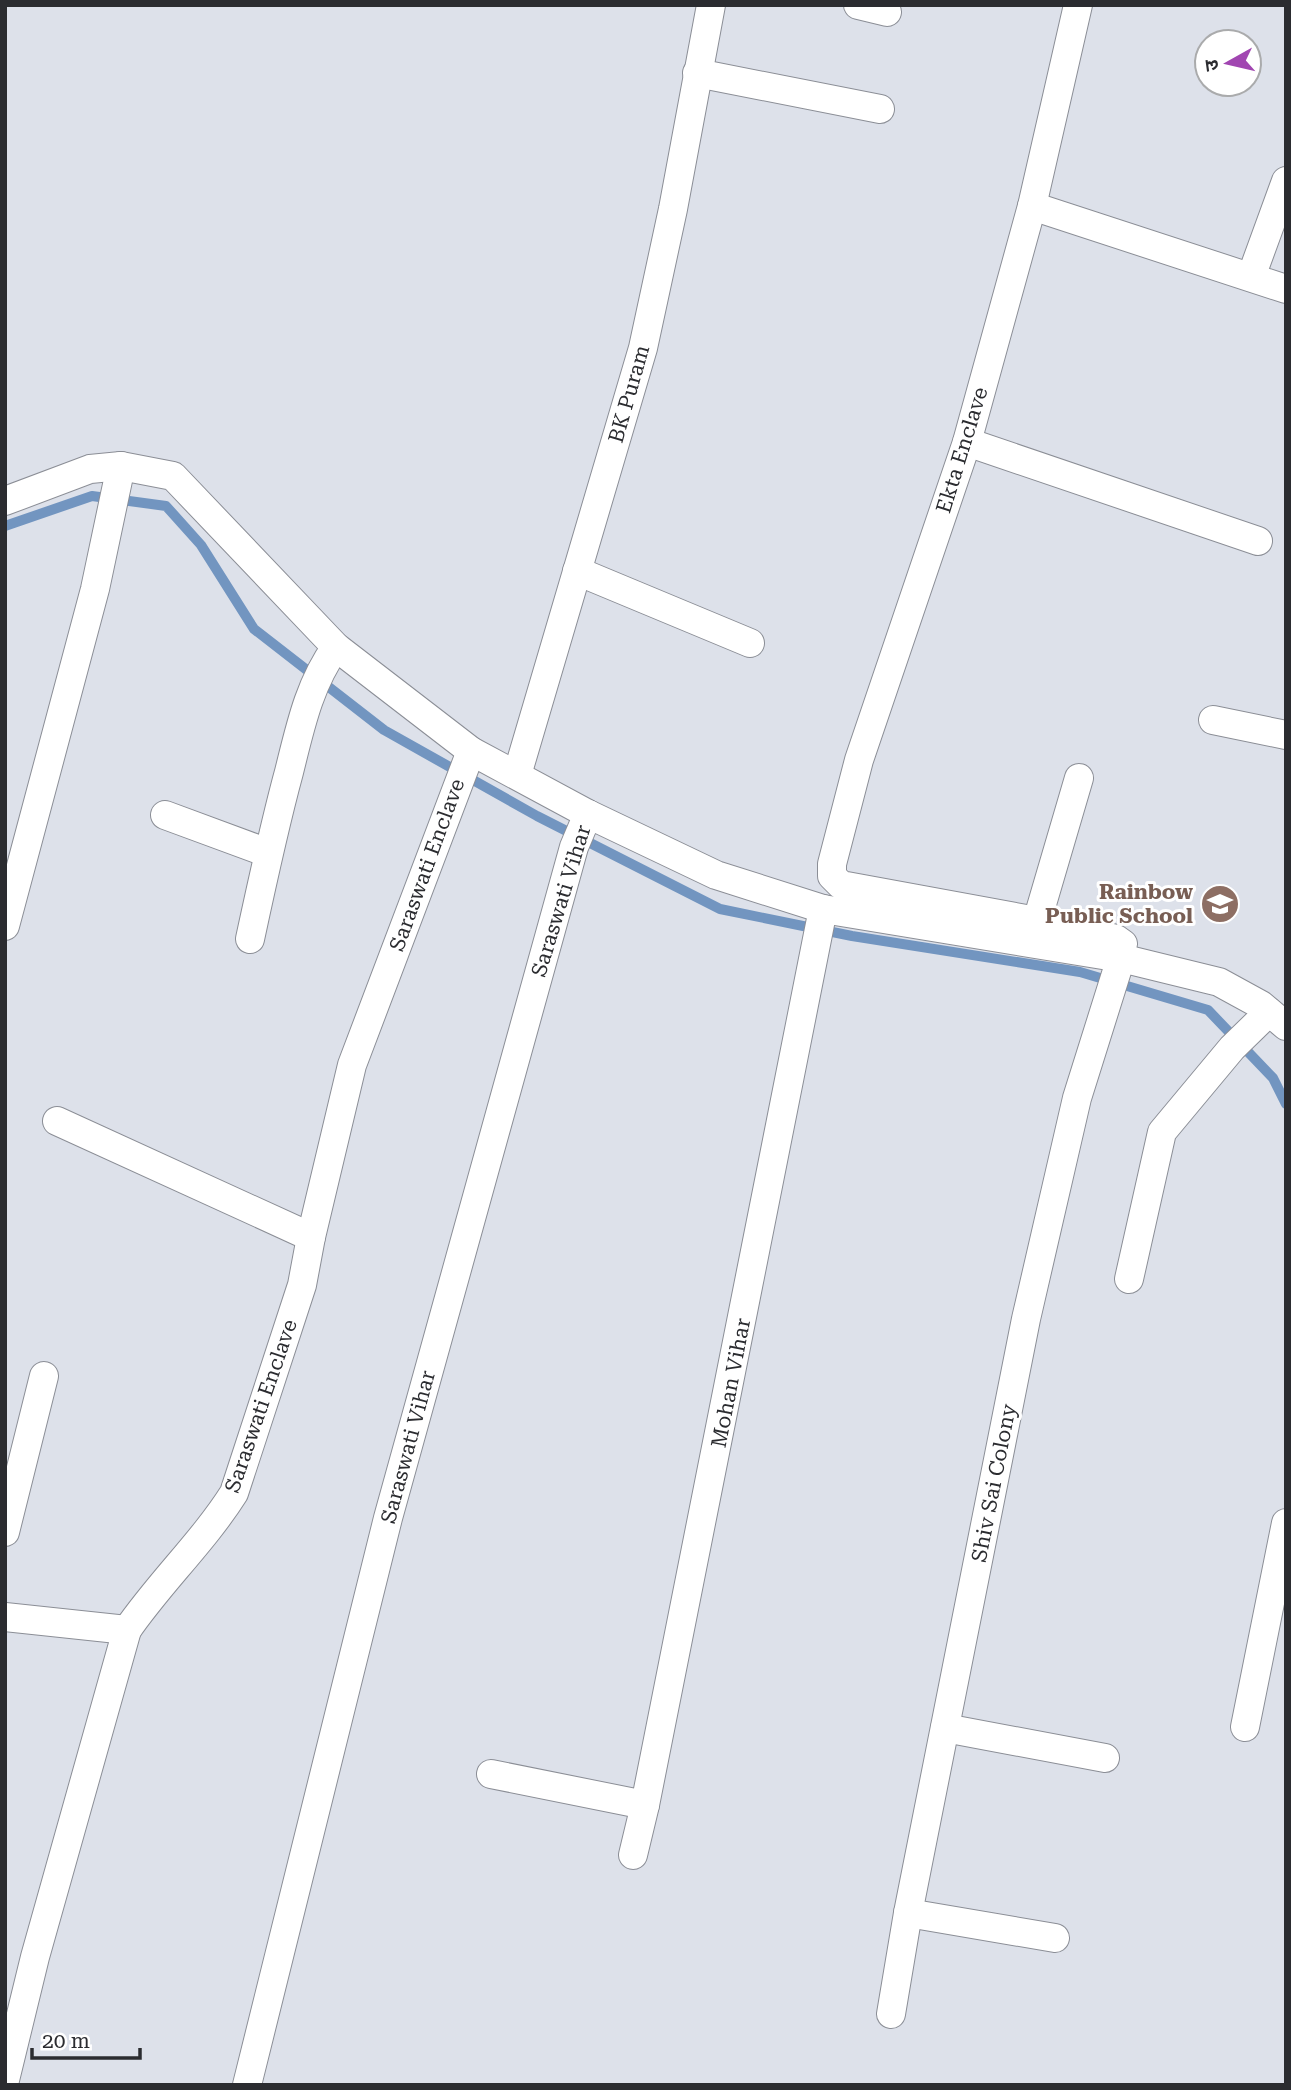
<svg xmlns="http://www.w3.org/2000/svg" width="1291" height="2090" font-family="'Roboto Serif','Noto Sans Devanagari',serif">
	<style>
		.lines { fill: none; stroke-linecap: round; stroke-linejoin: round }
		.stream { stroke: #7295c0; stroke-width: 10 }
		.street-casing { stroke: #8b8e96; stroke-width: 30 }
		.street { stroke: #fff; stroke-width: 28 }
		.labels { text-anchor: middle; stroke-width: 6; stroke-linejoin: round; paint-order: stroke }
		.street-label { font-size: 21px; fill: #2b2c30; stroke: #fff }
		.education-label { font-size: 21px; font-weight: bold; fill: #785e54; stroke: #fff; text-anchor: end }
	</style>
	<rect width="100%" height="100%" fill="#dde1ea"/>
	<g class="lines">
		<path class="stream" d="M5,526L92,496L166,506L201,545L254,629L384,730L537,816L720,909L852,936L1080,972L1208,1010L1273,1078L1286,1104"/>
		<defs>
			<g id="street">
				<path d="M858,5L887,12"/>
				<path d="M1078,5L1032,206L967,442L859,760L832,864V876L841,885L1037,921L1116,939L1123,944"/>
				<path d="M697,73L880,109"/>
				<path d="M1032,206L1286,289"/>
				<path d="M1251,277L1286,181"/>
				<path d="M967,442L1258,541"/>
				<path d="M5,501L90,469L121,466L173,476L336,647L471,751L588,814L716,875L823,909L1121,958L1219,982L1261,1005L1286,1026"/>
				<path d="M577,571L750,643"/>
				<path d="M1213,720L1286,735"/>
				<path d="M517,775L643,348L673,209L711,5"/>
				<path d="M165,815L268,853"/>
				<path d="M1037,921L1079,778"/>
				<path d="M5,926L95,589L121,466"/>
				<path d="M250,939C262,883 274,827 289,772C300,728 309,684 336,647"/>
				<path d="M57,1121L311,1237"/>
				<path d="M1129,1279L1162,1132L1232,1048L1269,1012"/>
				<path d="M5,1532L44,1376"/>
				<path d="M5,1617L127,1630"/>
				<path d="M1245,1727L1286,1523"/>
				<path d="M945,1728L1105,1758"/>
				<path d="M491,1774L645,1805"/>
				<path d="M633,1855L645,1805L823,909"/>
				<path d="M908,1913L1055,1938"/>
				<path d="M891,2014L908,1913L1026,1319L1077,1098L1121,958"/>
				<path d="M5,2080L35,1957L127,1630C160,1582 203,1542 234,1493L302,1285L311,1237L352,1065L471,751"/>
				<path d="M247,2085L388,1518L574,847L588,814"/>
			</g>
		</defs>
		<use href="#street" class="street-casing"/>
		<use href="#street" class="street"/>
	</g>
	<defs>
		<symbol id="school-disc" viewBox="-11 -11 22 22"><circle r="9.5" fill="#8d6e63" stroke="#fff"/><path d="M0-5L7-2L0 1L-7-2ZM-4 1L0 2.5L4 1V4Q0 6-4 4Z" fill="#fff"/></symbol>
	</defs>
	<g fill-rule="evenodd">
		<use href="#school-disc" x="1198" y="882" width="44" height="44"/>
	</g>
	<g class="labels">
		<g class="street-label">
			<text transform="translate(629 394) rotate(-74)" y="7">BK Puram</text>
			<text transform="translate(962 450) rotate(-73)" y="7">Ekta Enclave</text>
			<text transform="translate(427 865) rotate(-70)" y="7">Saraswati Enclave</text>
			<text transform="translate(561 901) rotate(-73)" y="7">Saraswati Vihar</text>
			<text transform="translate(731 1383) rotate(-79)" y="7">Mohan Vihar</text>
			<text transform="translate(261 1406) rotate(-71)" y="7">Saraswati Enclave</text>
			<text transform="translate(408 1447) rotate(-75)" y="7">Saraswati Vihar</text>
			<text transform="translate(994 1483) rotate(-79)" y="7">Shiv Sai Colony</text>
		</g>
		<g class="education-label">
			<text x="1193" y="899">Rainbow<tspan x="1193" dy="24">Public School</tspan></text>
		</g>
	</g>
	<rect width="1291" height="2090" fill="none" stroke="#2b2c30" stroke-width="14"/>
	<g transform="translate(1228 63) rotate(262)"><circle r="33" fill="#ffffff" stroke="#aaabac" stroke-width="2"/>
	<path d="M0-5L12 26L0 18L-12 26Z" fill="#a146b1"/>
	<text y="-10" font-size="19" font-weight="bold" text-anchor="middle" fill="#2b2c30">उ</text>
	</g>
	<path d="M32 2048v10h108v-10" fill="none" stroke="#2b2c30" stroke-width="3.5"/>
	<text x="42" y="2048" font-size="21" fill="#2b2c30" stroke="#ffffff" stroke-width="5" paint-order="stroke">20 m</text>
</svg>
